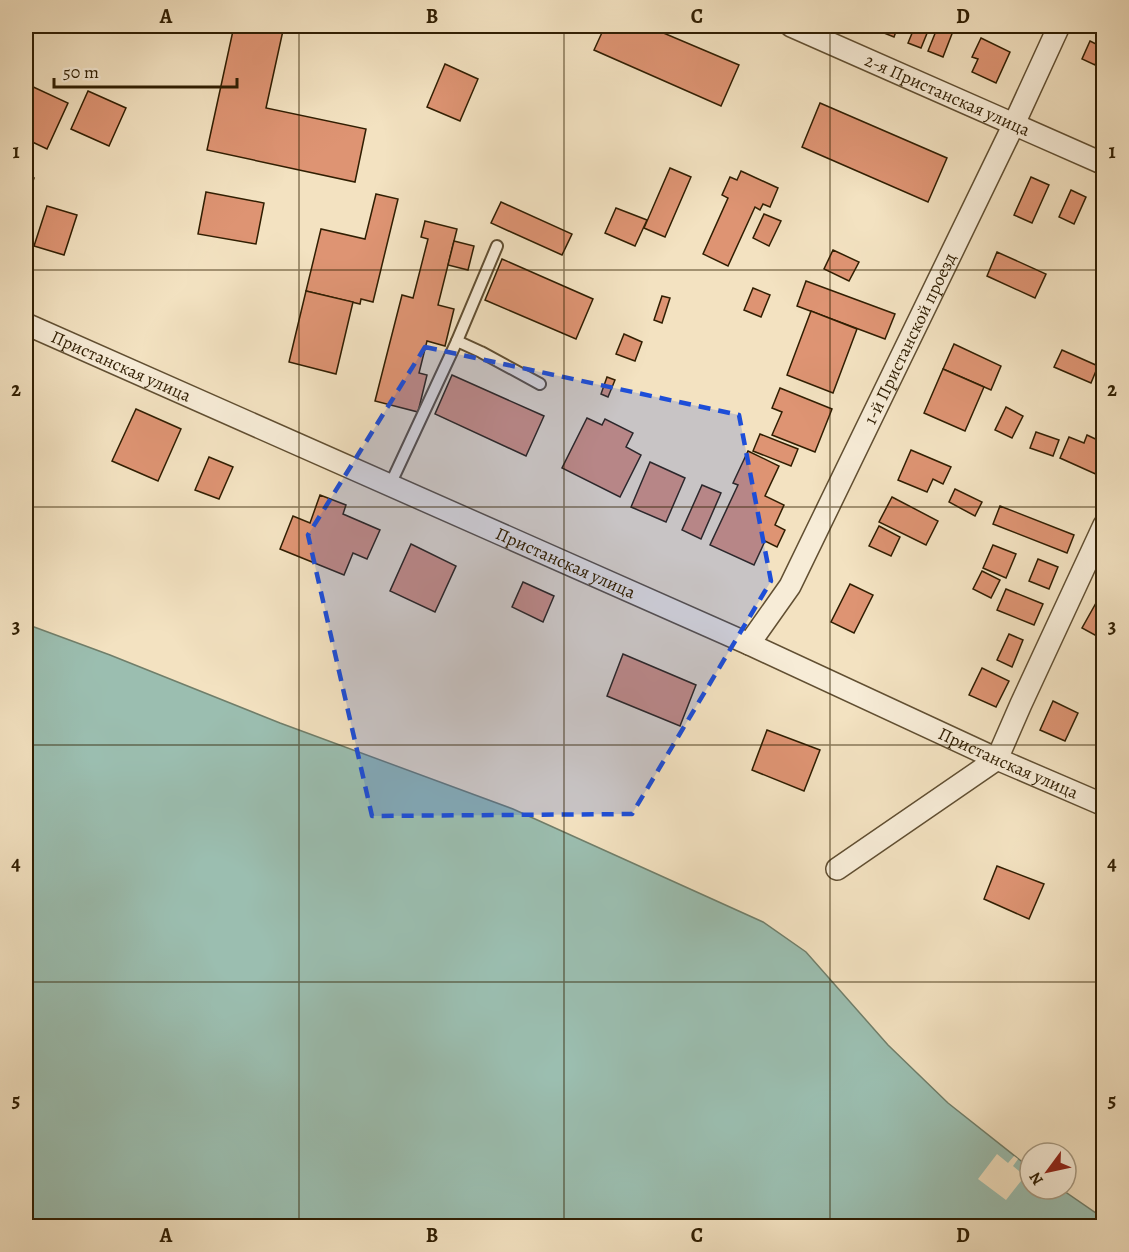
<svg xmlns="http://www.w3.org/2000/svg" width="1129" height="1252" font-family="Alegreya,serif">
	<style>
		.water { fill: #9bbeb0; stroke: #707e6a; stroke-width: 1.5 }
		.pier { fill: #f3e2c1 }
		.building { fill: #de9473; stroke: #301e02; stroke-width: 1.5 }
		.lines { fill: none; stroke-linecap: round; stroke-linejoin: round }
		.lane-casing { stroke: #614f32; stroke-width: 14 }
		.street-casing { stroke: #614f32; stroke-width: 24 }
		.lane { stroke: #f7ecd7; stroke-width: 10 }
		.street { stroke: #f7ecd7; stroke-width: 21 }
		.marked { fill: #1d4ed8; fill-opacity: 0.2; stroke: #1d4ed8; stroke-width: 4.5; stroke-dasharray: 12 8; stroke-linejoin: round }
		.grid { fill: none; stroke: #301e02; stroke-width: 1.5; stroke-opacity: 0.55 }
		.labels { text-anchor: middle; stroke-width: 4.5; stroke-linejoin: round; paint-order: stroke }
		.street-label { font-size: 18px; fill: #301e02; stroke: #f7ecd7 }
		.neatline { fill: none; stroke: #301e02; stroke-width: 2 }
		.grid-label { font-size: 20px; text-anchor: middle; font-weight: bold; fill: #301e02 }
	</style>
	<rect width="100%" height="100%" fill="#f3e2c1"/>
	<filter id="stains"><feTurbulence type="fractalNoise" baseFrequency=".00333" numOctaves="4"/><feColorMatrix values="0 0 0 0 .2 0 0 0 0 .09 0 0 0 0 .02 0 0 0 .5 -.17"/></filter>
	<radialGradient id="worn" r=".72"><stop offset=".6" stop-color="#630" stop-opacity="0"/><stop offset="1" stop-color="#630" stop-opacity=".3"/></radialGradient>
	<path class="water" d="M26,624L110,655L280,723L513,809L763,922L806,952L888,1045L948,1103L1030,1168V1189H1061L1103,1218V1226H26Z"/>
	<path class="pier" d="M997,1154L1008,1163L1014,1156L1018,1159L1013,1166L1025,1176L1006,1200L978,1179Z"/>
	<g class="building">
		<path d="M234,26H284L266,108L366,129L355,182L207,150Z"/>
		<path d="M605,26H647L739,65L721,106L594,50Z"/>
		<path d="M870,26H898L894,37L869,27Z"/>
		<path d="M915,26H930L921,48L908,43Z"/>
		<path d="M938,26H955L943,57L928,51Z"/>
		<path d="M981,38L1010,52L996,83L972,72L978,59L972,57Z"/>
		<path d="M1090,41L1102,47L1095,65L1082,59Z"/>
		<path d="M445,64L478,79L460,121L427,107Z"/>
		<path d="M29,85L68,103L47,149L26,139V93Z"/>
		<path d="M88,91L126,108L109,146L71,129Z"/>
		<path d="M820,103L947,158L928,202L802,147Z"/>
		<path d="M670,168L691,177L665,237L644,228Z"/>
		<path d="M741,171L778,188L770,207L763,204L760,210L755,207L728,266L703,254L728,198L722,195L730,177L737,180Z"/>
		<path d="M26,175L34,178L26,202Z"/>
		<path d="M1031,177L1049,185L1032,223L1014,215Z"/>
		<path d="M1071,190L1086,197L1074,224L1059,217Z"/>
		<path d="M206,192L264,203L256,244L198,234Z"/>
		<path d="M376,194L398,199L373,302L361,299L360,304L306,291L321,229L365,239Z"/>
		<path d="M501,202L572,234L562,255L491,223Z"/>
		<path d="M47,206L77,215L64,255L34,246Z"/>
		<path d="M616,208L647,220L635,246L605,233Z"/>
		<path d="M764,214L781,221L769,246L753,238Z"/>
		<path d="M425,221L457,229L438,305L454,309L445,346L427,341L419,373L427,375L418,412L375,401L402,295L413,298L428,239L421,237Z"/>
		<path d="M454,241L474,246L468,270L448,265Z"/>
		<path d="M833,250L859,262L849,281L824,269Z"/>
		<path d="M997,252L1046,274L1035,298L987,276Z"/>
		<path d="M502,259L593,299L576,339L485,300Z"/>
		<path d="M806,281L895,314L885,339L797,306Z"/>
		<path d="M753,288L770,295L761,317L744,310Z"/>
		<path d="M306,291L353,302L336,374L289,362Z"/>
		<path d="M662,296L670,298L662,323L654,320Z"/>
		<path d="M811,311L857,329L833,393L787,375Z"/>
		<path d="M624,334L642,342L635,361L616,354Z"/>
		<path d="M954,344L1001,366L991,390L943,369Z"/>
		<path d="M1062,350L1098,366L1091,383L1054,367Z"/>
		<path d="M943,369L984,387L965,431L924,413Z"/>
		<path d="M452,375L544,416L526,456L435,414Z"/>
		<path d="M607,377L615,380L608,397L601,394Z"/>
		<path d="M780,388L832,409L815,452L772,435L782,412L772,408Z"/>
		<path d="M1006,407L1023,416L1012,438L995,430Z"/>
		<path d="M136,409L181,429L158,481L112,461Z"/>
		<path d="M587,418L602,425L605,419L633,433L626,447L641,455L620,497L562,468Z"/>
		<path d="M1036,432L1059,440L1053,456L1030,448Z"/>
		<path d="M760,434L798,449L791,466L753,451Z"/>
		<path d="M1087,435L1104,443V467L1100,476L1060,458L1069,437L1084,443Z"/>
		<path d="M911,450L951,467L943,484L933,479L927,492L898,480Z"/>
		<path d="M748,451L779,466L765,496L784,505L775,525L785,530L777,547L765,541L754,565L710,545L738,485L733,483Z"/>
		<path d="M209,457L233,467L219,499L195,490Z"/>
		<path d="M650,462L685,478L666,522L631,507Z"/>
		<path d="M702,485L721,493L701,539L682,530Z"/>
		<path d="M955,489L982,502L975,516L949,502Z"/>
		<path d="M320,495L346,505L343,514L380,530L367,559L353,553L344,575L280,549L293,516L310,523Z"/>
		<path d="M892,497L938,521L926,545L879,522Z"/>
		<path d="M1000,506L1074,535L1067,553L993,524Z"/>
		<path d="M879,526L900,537L891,556L869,546Z"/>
		<path d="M411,544L456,566L435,612L390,591Z"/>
		<path d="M993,545L1016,554L1006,578L983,568Z"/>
		<path d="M1038,559L1058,567L1049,589L1029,581Z"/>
		<path d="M982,571L1000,580L991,598L973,589Z"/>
		<path d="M523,582L554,596L543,622L512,607Z"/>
		<path d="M850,584L873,595L854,633L831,622Z"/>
		<path d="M1006,589L1043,604L1034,625L997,610Z"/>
		<path d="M1096,603L1104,608V640L1082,628Z"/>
		<path d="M1009,634L1023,640L1012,667L997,660Z"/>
		<path d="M623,654L696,685L680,726L607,696Z"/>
		<path d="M982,668L1009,681L996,707L969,695Z"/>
		<path d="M1053,701L1078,713L1065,741L1040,730Z"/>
		<path d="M767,730L820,750L804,791L752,770Z"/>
		<path d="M997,866L1044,884L1029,919L984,899Z"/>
	</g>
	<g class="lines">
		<defs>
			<g id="lane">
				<path d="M457,341L497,246"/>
				<path d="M390,485L457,341L481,352L540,384"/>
			</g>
			<g id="street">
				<path id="s1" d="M791,26L1104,164"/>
				<path id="s2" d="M26,324L749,644L997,759L1104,805"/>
				<path id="s3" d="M749,644L790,586L1014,124L1059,26"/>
				<path d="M837,869L997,759L1021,704L1104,525"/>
			</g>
		</defs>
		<use href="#lane" class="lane-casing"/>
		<use href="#street" class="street-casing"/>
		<use href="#lane" class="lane"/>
		<use href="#street" class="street"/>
	</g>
	<path class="marked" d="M425,347L739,415L771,581L632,814L372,816L308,535Z"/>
	<path class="grid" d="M299,26V1226M564,26V1226M830,26V1226M26,270H1104M26,507H1104M26,745H1104M26,982H1104"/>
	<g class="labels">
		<g class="street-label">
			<text dy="6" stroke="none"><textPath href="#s1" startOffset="171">2-я Пристанская улица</textPath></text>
			<text dy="6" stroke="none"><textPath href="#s3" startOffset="346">1-й Пристанской проезд</textPath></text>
			<text dy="6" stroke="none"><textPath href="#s2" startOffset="104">Пристанская улица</textPath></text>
			<text dy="6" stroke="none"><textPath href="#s2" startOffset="590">Пристанская улица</textPath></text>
			<text dy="6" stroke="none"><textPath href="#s2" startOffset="1076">Пристанская улица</textPath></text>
		</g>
	</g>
	<rect width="1129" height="1252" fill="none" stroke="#f3e2c1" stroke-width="66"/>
	<g transform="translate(1048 1171) rotate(237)"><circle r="28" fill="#f7ecd7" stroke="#a79a82" stroke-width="1.5"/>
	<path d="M0-4.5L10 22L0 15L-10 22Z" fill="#8f2418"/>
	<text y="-9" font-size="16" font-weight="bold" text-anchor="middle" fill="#301e02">N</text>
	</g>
	<path d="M54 78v9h183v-9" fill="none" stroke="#301e02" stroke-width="3"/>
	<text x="63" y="78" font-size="18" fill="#301e02" stroke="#f7ecd7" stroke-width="4.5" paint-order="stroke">50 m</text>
	<rect x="33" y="33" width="1063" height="1186" class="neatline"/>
	<g class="grid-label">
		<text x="166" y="23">A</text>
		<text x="432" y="23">B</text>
		<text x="697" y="23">C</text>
		<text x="963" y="23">D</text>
		<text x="16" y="158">1</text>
		<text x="1112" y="158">1</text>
		<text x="16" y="396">2</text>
		<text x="1112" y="396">2</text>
		<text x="16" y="633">3</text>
		<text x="1112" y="633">3</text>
		<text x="16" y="870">4</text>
		<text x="1112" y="870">4</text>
		<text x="16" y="1107">5</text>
		<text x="1112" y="1107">5</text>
		<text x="166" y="1242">A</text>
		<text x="432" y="1242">B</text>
		<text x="697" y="1242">C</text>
		<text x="963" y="1242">D</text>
	</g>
	<rect width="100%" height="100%" filter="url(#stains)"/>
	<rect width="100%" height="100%" fill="url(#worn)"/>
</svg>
